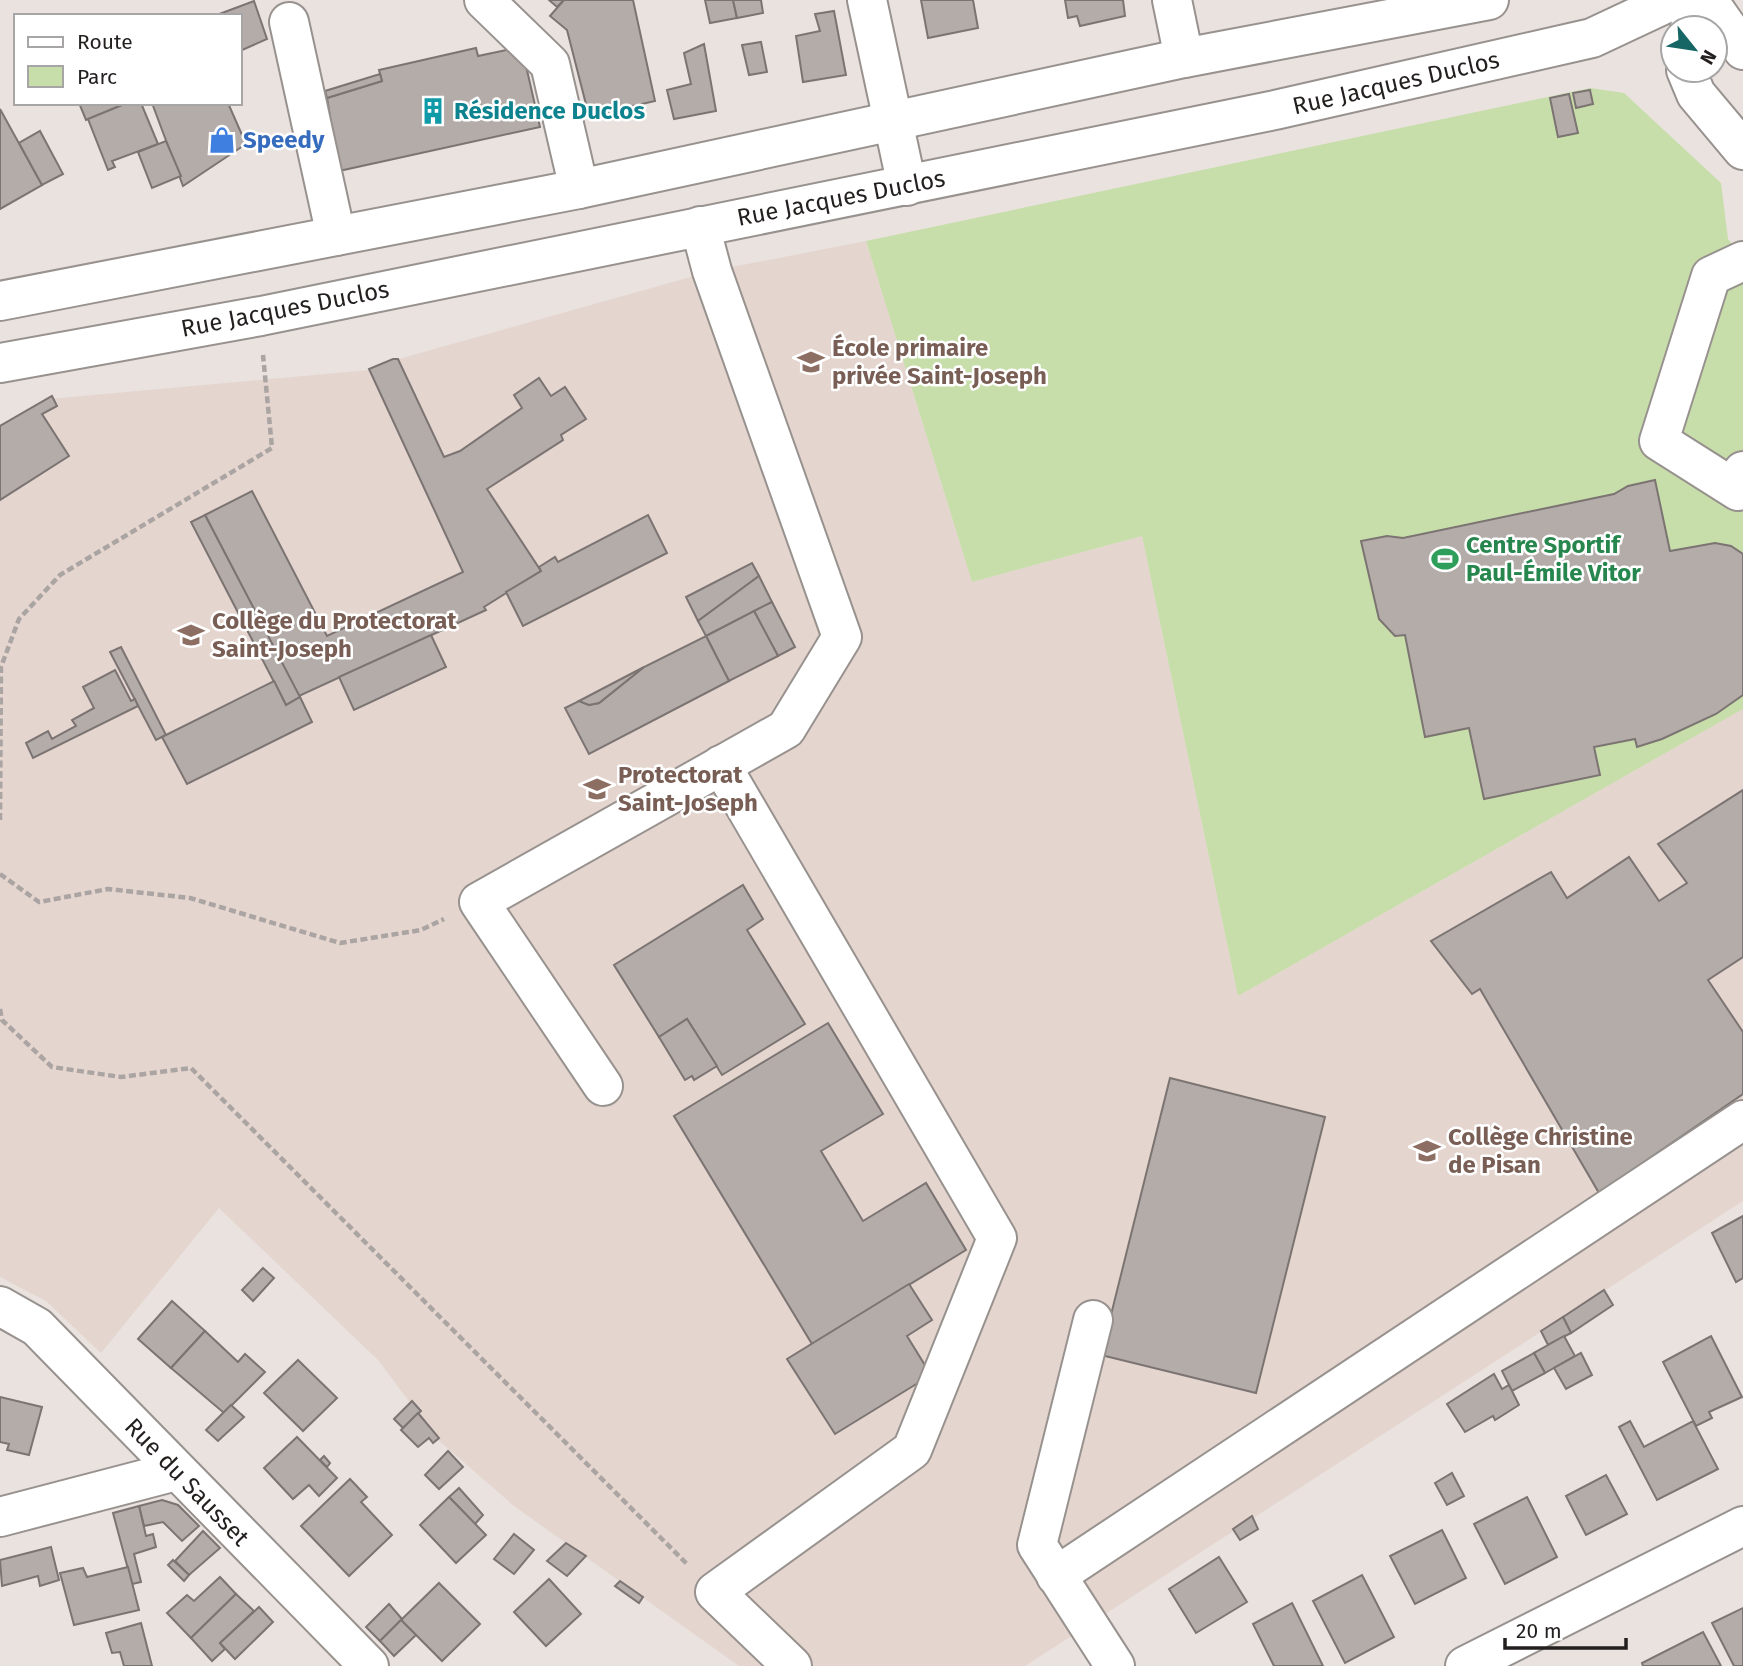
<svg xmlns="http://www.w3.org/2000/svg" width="1743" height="1666" font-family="'Fira Sans',sans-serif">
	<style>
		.built { fill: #e5d5cf }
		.green { fill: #c8deaa }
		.building { fill: #b3aca8; stroke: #7b7472; stroke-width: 2 }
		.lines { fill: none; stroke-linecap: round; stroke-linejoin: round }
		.minor-casing { stroke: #98928f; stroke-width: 42 }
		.major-casing { stroke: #98928f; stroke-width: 42 }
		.path { stroke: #aaa4a2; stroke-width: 4.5; stroke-dasharray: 7 3.5; stroke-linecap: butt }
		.minor { stroke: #fff; stroke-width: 38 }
		.major { stroke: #fff; stroke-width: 38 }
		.labels { text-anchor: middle; stroke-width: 5; stroke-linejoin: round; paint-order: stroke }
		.street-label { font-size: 24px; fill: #221f1e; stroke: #fff }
		.culture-label { font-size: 24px; font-weight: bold; fill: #0d838f; stroke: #fff; text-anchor: start }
		.shop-label { font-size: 24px; font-weight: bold; fill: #366cbe; stroke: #fff; text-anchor: start }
		.education-label { font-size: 24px; font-weight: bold; fill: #785e54; stroke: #fff; text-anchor: start }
		.leisure-label { font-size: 24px; font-weight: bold; fill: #27864d; stroke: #fff; text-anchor: start }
	</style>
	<rect width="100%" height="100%" fill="#e9e2df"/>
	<path class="built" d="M866,241L972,582L1142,536L1238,996L1743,709V1201L1025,1666H739L514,1506L436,1438L379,1361L219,1208L101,1353L46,1301L0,1277V430L49,399L369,370L399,359L712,271Z"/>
	<path class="green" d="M1590,88L1624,93L1721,183L1728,239L1743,257V709L1238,996L1142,536L972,582L866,241Z"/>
	<g class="building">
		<path d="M549,0H564L557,7Z"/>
		<path d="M564,0H633L655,101L589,116L567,30L550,16Z"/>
		<path d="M705,0H733L737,18L710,23Z"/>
		<path d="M733,0H761L763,13L737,18Z"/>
		<path d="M921,0H973L978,28L928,38Z"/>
		<path d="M1065,0H1123L1125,16L1080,26L1077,16L1068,18Z"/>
		<path d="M254,1L267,39L240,51V16H214Z"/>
		<path d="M834,11L846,75L803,82L796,36L820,31L815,14Z"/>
		<path d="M761,42L767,72L749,75L742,45Z"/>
		<path d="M704,44L716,111L674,119L667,90L691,84L684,53Z"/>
		<path d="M476,48L478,56L516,48L524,57L540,127L339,171L327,98L382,81L379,70Z"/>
		<path d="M380,74L382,81L327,98L325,91Z"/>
		<path d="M1590,90L1593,104L1576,108L1573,93Z"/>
		<path d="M1569,94L1578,133L1558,137L1550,98Z"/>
		<path d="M79,103H127L86,120Z"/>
		<path d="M127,103H141L158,144L112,161L115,167L108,170L88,119Z"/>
		<path d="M152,103H228L246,144L183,186Z"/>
		<path d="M0,109L42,185L0,209Z"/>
		<path d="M40,131L63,174L42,185L19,143Z"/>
		<path d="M166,141L181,176L152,188L138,152Z"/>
		<path d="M393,359H398L444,457L460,451L522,408L514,395L539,378L551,396L565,387L586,419L561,435L563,440L487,489L541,571L484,607L486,610L299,696L205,515L252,491L327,636L463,572L369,369Z"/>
		<path d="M52,396L57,406L42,414L69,456L0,500V426Z"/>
		<path d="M1655,480L1670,551L1715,543L1731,546L1743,554V695L1716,714L1662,739L1637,747L1635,739L1594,747L1600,775L1484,799L1469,728L1425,737L1405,635L1395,636L1379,619L1361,541L1387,536L1403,538L1614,494L1628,486Z"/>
		<path d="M205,515L300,697L286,705L191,522Z"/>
		<path d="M648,515L667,553L523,626L506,592L541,571L539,567L555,557L558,562Z"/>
		<path d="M752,563L759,576L698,621L686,597Z"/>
		<path d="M759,576L772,602L706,636L698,621Z"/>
		<path d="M772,602L795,647L778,656L754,611Z"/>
		<path d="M754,611L778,656L729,681L706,636Z"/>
		<path d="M431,635L446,667L354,710L339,677Z"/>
		<path d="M706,636L729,681L589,754L565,708L579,701L589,705L599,703L644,667Z"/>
		<path d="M121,647L166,735L156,740L110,652Z"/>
		<path d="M644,667L599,703L589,705L579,701Z"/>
		<path d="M115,670L131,701L135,699L138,706L33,758L26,743L48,731L52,739L76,726L72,720L94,708L83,687Z"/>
		<path d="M274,681L286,705L300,697L312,722L187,784L162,737Z"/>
		<path d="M1743,790V957L1708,980L1743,1032V1094L1599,1193L1480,989L1472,994L1431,941L1551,872L1567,898L1629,857L1659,901L1687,883L1658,844Z"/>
		<path d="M743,885L763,919L747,930L805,1024L722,1075L687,1019L659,1037L614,965Z"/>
		<path d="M687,1019L717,1066L694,1080L692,1076L685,1080L659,1037Z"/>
		<path d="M828,1023L883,1114L821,1151L863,1221L926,1183L966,1250L812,1344L674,1116Z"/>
		<path d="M1170,1078L1325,1117L1256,1393L1101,1355Z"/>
		<path d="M1743,1216V1278L1736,1282L1712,1233Z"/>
		<path d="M263,1268L274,1278L253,1301L242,1290Z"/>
		<path d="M909,1284L932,1320L907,1336L931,1375L835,1434L787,1359Z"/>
		<path d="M1604,1290L1613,1305L1571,1333L1563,1317Z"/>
		<path d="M172,1301L205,1331L171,1368L138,1339Z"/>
		<path d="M1563,1317L1571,1333L1548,1345L1541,1331Z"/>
		<path d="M205,1331L238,1362L245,1354L265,1372L224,1413L171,1368Z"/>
		<path d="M1564,1336L1575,1356L1545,1373L1534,1353Z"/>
		<path d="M1711,1336L1742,1397L1709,1412L1712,1418L1696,1426L1663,1362Z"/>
		<path d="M1534,1353L1545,1373L1512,1391L1502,1371Z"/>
		<path d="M1581,1353L1592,1375L1566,1389L1554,1368Z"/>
		<path d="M298,1360L337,1398L303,1431L264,1393Z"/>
		<path d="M1494,1374L1502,1389L1509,1385L1519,1405L1495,1420L1493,1416L1465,1432L1447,1404Z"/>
		<path d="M0,1397L42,1407L29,1455L7,1450L9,1444L0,1442Z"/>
		<path d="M412,1401L421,1411L403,1428L394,1419Z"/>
		<path d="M231,1405L244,1417L218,1441L206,1430Z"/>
		<path d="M418,1413L439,1438L433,1443L429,1438L418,1447L401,1430Z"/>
		<path d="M1630,1421L1644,1447L1693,1421L1718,1469L1657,1500L1619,1427Z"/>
		<path d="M297,1437L337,1478L319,1496L309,1485L293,1499L264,1468Z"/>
		<path d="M448,1451L463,1467L439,1489L425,1475Z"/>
		<path d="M324,1456L330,1463L327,1467L320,1460Z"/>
		<path d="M1452,1473L1464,1496L1447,1505L1435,1483Z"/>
		<path d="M1606,1475L1627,1514L1586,1535L1566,1496Z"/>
		<path d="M350,1479L367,1497L361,1502L392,1535L349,1576L301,1526Z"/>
		<path d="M459,1488L483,1515L475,1524L449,1497Z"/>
		<path d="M449,1497L486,1535L456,1563L420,1525Z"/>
		<path d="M1527,1497L1557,1557L1505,1584L1474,1524Z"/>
		<path d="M162,1500L178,1505L199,1526L182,1541L163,1522L144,1526L139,1506Z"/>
		<path d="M139,1506L146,1536L153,1534L156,1547L134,1554L141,1582L132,1584L113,1513Z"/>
		<path d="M1252,1516L1258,1529L1240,1540L1233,1529Z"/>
		<path d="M1442,1530L1466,1578L1415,1604L1390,1556Z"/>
		<path d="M203,1531L220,1548L189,1575L175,1561Z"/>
		<path d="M514,1534L534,1550L514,1574L494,1559Z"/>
		<path d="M566,1543L586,1556L567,1576L547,1561Z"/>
		<path d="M51,1547L59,1580L40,1586L38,1576L2,1586L0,1560Z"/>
		<path d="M1219,1557L1247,1602L1196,1633L1169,1589Z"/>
		<path d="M173,1560L189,1575L184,1581L168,1565Z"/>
		<path d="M128,1567L139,1610L74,1625L60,1573L83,1568L87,1577Z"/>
		<path d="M1362,1575L1394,1637L1345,1663L1313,1601Z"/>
		<path d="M220,1577L236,1594L191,1638L167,1613L187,1595L194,1601Z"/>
		<path d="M549,1579L581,1614L546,1646L514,1612Z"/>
		<path d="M620,1581L643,1597L639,1603L615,1586Z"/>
		<path d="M439,1583L480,1624L442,1661L401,1620Z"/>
		<path d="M236,1594L254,1611L220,1643L225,1649L212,1661L191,1638Z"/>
		<path d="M1292,1603L1323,1666H1274L1253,1624Z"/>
		<path d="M389,1604L402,1619L380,1641L366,1627Z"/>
		<path d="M259,1607L273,1622L235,1659L220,1643Z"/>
		<path d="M1743,1608V1666H1734L1712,1623Z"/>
		<path d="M401,1620L416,1635L394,1656L380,1641Z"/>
		<path d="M141,1623L152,1666H124L120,1652L112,1653L106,1633Z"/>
		<path d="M1703,1632L1721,1666H1643L1642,1663Z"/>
	</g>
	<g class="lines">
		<defs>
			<g id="minor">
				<path d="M484,0L550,64L579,189"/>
				<path d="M867,0L907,186"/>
				<path d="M1172,0L1184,58"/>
				<path d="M1708,0L1743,50"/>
				<path d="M289,22L336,236"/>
				<path d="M1690,28L1696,0"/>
				<path d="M1686,70L1696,94L1743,150"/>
				<path d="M1743,261L1711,276L1659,441L1738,491L1743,471"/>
				<path d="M721,765L997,1238L912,1450L715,1592L792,1666"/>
				<path d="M603,1086L479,902L786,729L842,637L712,271L700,226"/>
				<path d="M0,1306L37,1327L369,1666"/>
				<path d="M1093,1320L1037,1545L1115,1666"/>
				<path d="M0,1517L176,1471"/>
				<path d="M1056,1576L1743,1120"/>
				<path d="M1465,1666L1743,1526"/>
			</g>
			<g id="major">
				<path d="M0,301L579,189L1184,58L1489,0"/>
				<path d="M0,363L261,316L1275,110L1592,38L1673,0"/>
			</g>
		</defs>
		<use href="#minor" class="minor-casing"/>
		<use href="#major" class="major-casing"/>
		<g class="path">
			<path d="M0,820L1,667L19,619L60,575L272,448L263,355"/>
			<path d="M0,874L39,902L108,889L190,898L340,943L421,930L444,919"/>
			<path d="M0,1009L2,1020L52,1067L121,1077L191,1068L687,1564"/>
		</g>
		<use href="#minor" class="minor"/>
		<use href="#major" class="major"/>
	</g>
	<defs>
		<symbol id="building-bare" viewBox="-9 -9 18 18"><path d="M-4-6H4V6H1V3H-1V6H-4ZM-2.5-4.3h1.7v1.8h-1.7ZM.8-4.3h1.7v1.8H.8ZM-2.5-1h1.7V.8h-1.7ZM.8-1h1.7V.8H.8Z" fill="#0f9aa8" stroke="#fff" stroke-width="2.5" paint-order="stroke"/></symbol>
		<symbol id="shop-bare" viewBox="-9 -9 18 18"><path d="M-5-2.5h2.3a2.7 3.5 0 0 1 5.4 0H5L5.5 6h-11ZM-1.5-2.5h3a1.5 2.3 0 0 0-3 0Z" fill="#3f7fe0" stroke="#fff" stroke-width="2.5" paint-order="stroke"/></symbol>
		<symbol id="school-bare" viewBox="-9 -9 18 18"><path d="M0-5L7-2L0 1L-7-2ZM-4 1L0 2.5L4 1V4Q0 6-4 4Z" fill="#8d6e63" stroke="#fff" stroke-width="2.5" paint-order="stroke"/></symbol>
		<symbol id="stadium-bare" viewBox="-9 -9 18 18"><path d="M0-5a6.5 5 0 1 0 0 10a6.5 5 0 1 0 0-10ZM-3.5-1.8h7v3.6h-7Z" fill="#2e9e5b" stroke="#fff" stroke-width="2.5" paint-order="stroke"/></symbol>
	</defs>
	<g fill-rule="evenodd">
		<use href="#building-bare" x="414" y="92" width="38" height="38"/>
		<use href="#shop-bare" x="203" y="121" width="38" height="38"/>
		<use href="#school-bare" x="792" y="343" width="38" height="38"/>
		<use href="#stadium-bare" x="1426" y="540" width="38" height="38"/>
		<use href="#school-bare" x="172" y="616" width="38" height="38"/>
		<use href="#school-bare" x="578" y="770" width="38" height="38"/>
		<use href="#school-bare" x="1408" y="1132" width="38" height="38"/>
	</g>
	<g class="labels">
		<g class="street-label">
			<text transform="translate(1396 83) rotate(-13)" y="8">Rue Jacques Duclos</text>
			<text transform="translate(841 198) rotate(-11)" y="8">Rue Jacques Duclos</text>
			<text transform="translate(285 309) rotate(-11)" y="8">Rue Jacques Duclos</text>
			<text transform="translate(187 1482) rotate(46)" y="8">Rue du Sausset</text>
		</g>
		<g class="culture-label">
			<text x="454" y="119">Résidence Duclos</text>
		</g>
		<g class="shop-label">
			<text x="243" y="148">Speedy</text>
		</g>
		<g class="education-label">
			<text x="832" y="356">École primaire<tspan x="832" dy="28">privée Saint-Joseph</tspan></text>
			<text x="212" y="629">Collège du Protectorat<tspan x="212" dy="28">Saint-Joseph</tspan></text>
			<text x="618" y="783">Protectorat<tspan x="618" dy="28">Saint-Joseph</tspan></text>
			<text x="1448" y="1145">Collège Christine<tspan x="1448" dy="28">de Pisan</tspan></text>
		</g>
		<g class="leisure-label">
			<text x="1466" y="553">Centre Sportif<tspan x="1466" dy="28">Paul-Émile Vitor</tspan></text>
		</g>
	</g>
	<rect x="14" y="14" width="228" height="91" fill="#ffffff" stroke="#a7a5a5" stroke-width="2"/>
	<rect x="28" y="37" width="35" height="10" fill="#ffffff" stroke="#a7a5a5" stroke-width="2"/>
	<text x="77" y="49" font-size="21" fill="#221f1e">Route</text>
	<rect x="28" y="66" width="35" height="21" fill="#c8deaa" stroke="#a7a5a5" stroke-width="2"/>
	<text x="77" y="84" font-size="21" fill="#221f1e">Parc</text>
	<g transform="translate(1694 49) rotate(120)"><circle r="33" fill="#ffffff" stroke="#a7a5a5" stroke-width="2"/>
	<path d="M0-5L12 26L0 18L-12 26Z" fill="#176666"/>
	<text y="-10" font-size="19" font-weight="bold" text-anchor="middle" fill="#221f1e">N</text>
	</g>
	<path d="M1505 1638v10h121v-10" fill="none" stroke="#221f1e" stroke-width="3.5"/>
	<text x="1516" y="1638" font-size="21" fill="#221f1e" stroke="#ffffff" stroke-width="5" paint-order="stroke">20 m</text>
</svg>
